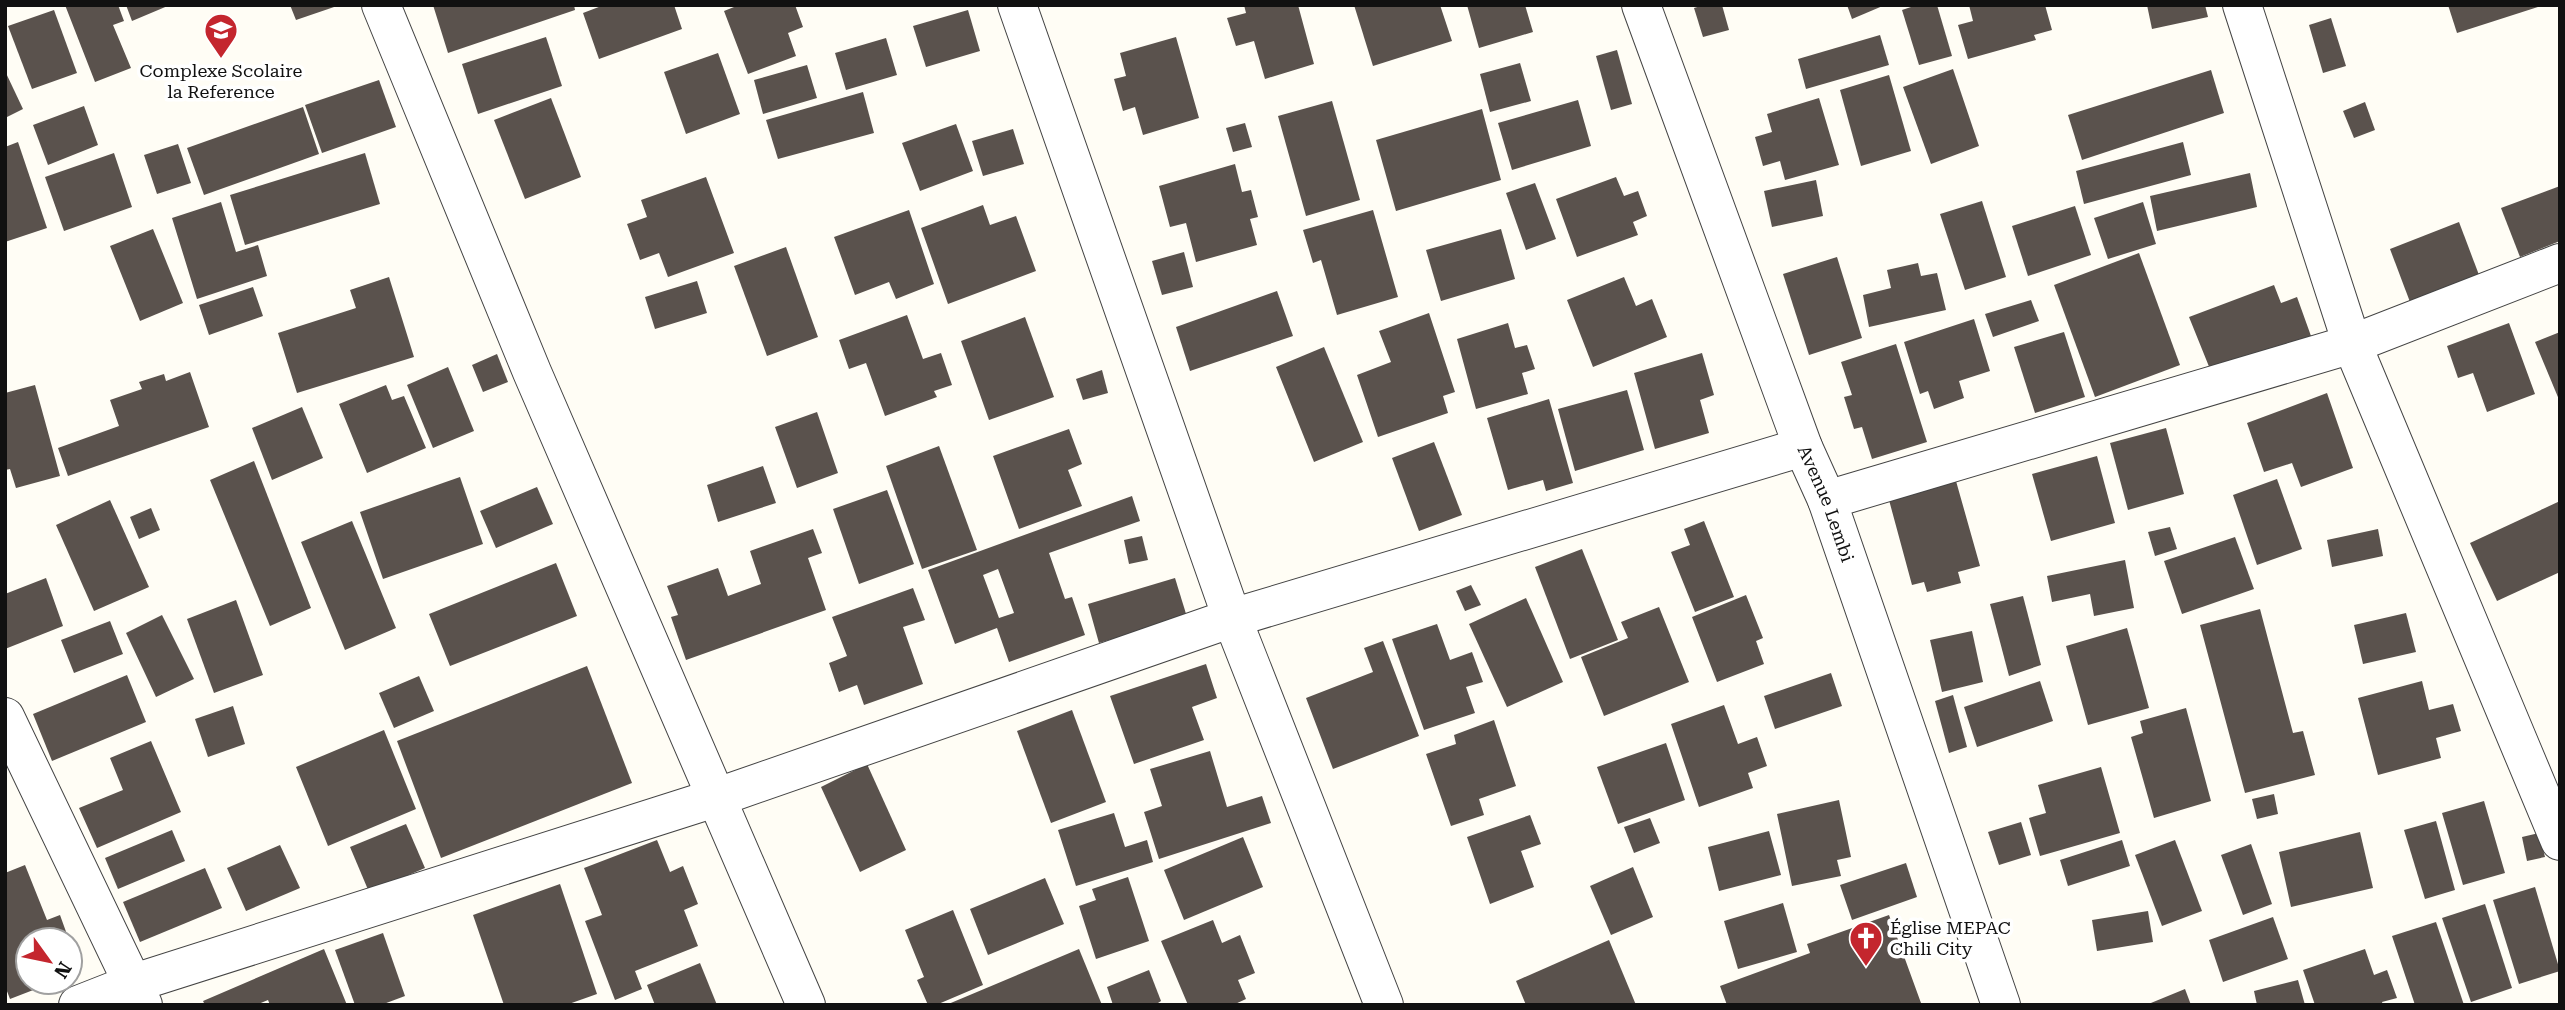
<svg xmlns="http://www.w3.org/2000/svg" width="2565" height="1010" font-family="'Roboto Serif',serif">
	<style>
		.building { fill: #5a524d; fill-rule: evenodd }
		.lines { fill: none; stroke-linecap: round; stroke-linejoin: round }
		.street-casing { stroke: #444; stroke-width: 40 }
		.street { stroke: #fff; stroke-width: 38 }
		.labels { text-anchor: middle; stroke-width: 7; stroke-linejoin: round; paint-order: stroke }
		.poi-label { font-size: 18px; fill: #111; stroke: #fff }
		.street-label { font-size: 18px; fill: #111; stroke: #fff }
	</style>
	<rect width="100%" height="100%" fill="#fffdf5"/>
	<g class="building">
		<path d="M65,5H118L124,21L113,25L131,68L95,82Z"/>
		<path d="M126,5H170L132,21Z"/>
		<path d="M290,5H337V6L296,20Z"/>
		<path d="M433,5H574L575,10L448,53Z"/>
		<path d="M604,5H674L682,29L599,59L583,13Z"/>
		<path d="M739,5H795L803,27L788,33L796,56L748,74L724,11Z"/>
		<path d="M1244,5H1298L1314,64L1265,79L1254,41L1236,46L1227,18L1246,13Z"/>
		<path d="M1354,5H1440L1452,41L1373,66Z"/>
		<path d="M1467,5H1525L1533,32L1479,48Z"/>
		<path d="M1704,5H1722L1729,30L1703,37L1694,8Z"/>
		<path d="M1847,5H1885L1852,19Z"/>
		<path d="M1917,5H1937L1952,56L1919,65L1902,10Z"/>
		<path d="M1969,5H2045L2052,30L2034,35L2036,40L1968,59L1958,25L1973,21Z"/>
		<path d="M2147,5H2205L2208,17L2152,29Z"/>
		<path d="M2448,5H2541V6L2457,33Z"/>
		<path d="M54,10L77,73L32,89L8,26Z"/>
		<path d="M968,10L980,51L926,67L913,26Z"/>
		<path d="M2331,18L2346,66L2323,73L2309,25Z"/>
		<path d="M1880,35L1889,65L1806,89L1798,59Z"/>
		<path d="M546,37L562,86L478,114L462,64Z"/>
		<path d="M1176,37L1199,118L1143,135L1135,107L1123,111L1114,79L1126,76L1120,53Z"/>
		<path d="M886,38L897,75L846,90L835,53Z"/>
		<path d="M1617,50L1632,104L1611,110L1596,56Z"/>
		<path d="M718,53L740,114L686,134L664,72Z"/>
		<path d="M1520,63L1531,101L1490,112L1480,74Z"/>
		<path d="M807,65L817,98L763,114L754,80Z"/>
		<path d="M1953,69L1979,146L1931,164L1903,87Z"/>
		<path d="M2211,70L2224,113L2082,160L2068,115Z"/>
		<path d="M5,71L23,109L5,118Z"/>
		<path d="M1889,75L1911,151L1861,166L1840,90Z"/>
		<path d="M379,80L396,127L322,153L305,105Z"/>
		<path d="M863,92L874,133L778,159L766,120Z"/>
		<path d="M551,98L581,177L525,199L494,120Z"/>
		<path d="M1819,98L1839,165L1785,180L1780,161L1763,166L1755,137L1772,132L1767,114Z"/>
		<path d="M1578,100L1591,146L1512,170L1498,123Z"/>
		<path d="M1332,101L1360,200L1306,216L1278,116Z"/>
		<path d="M2365,102L2375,130L2354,138L2343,111Z"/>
		<path d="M84,106L98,145L48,165L33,125Z"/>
		<path d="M303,107L319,154L204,195L187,148Z"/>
		<path d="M1482,109L1501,180L1396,211L1376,140Z"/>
		<path d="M1245,123L1252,147L1233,152L1226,128Z"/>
		<path d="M956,124L973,171L920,191L902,143Z"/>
		<path d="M1013,129L1024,164L983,176L972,141Z"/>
		<path d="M18,142L47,228L5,242V147Z"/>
		<path d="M2183,142L2191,175L2084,204L2076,171Z"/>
		<path d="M178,144L191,183L157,194L144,155Z"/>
		<path d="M114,153L132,207L64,231L45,177Z"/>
		<path d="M365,153L380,204L245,245L230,195Z"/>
		<path d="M1235,164L1242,192L1251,190L1258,217L1250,219L1257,245L1196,262L1186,223L1170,227L1159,186Z"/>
		<path d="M2250,173L2257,207L2157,231L2150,196Z"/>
		<path d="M706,177L734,253L668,277L659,253L640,260L627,224L647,217L641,200Z"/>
		<path d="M1616,177L1624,196L1638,191L1647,216L1633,222L1638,235L1577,257L1556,199Z"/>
		<path d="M1816,180L1823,216L1772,227L1764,191Z"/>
		<path d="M1535,183L1556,239L1526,250L1506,193Z"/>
		<path d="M2560,186V241L2520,257L2501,208Z"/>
		<path d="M1982,201L2006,277L1965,290L1940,214Z"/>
		<path d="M221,202L236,252L258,245L267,276L197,299L172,218Z"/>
		<path d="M2143,202L2156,244L2108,259L2094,218Z"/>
		<path d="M983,205L990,225L1016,216L1036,271L948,304L921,228Z"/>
		<path d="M2075,206L2091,255L2028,276L2012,226Z"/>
		<path d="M909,210L934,284L896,299L889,282L855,295L834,237Z"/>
		<path d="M1373,210L1398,297L1337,315L1321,260L1313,263L1303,230Z"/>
		<path d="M2459,222L2479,275L2410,302L2390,249Z"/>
		<path d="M153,229L183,303L140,321L110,246Z"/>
		<path d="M1501,229L1515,279L1441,301L1426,250Z"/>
		<path d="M786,247L818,337L767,356L734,266Z"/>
		<path d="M1184,252L1193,287L1162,295L1152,261Z"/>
		<path d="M2139,253L2180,365L2095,397L2054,285Z"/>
		<path d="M1837,257L1862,338L1809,355L1783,274Z"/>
		<path d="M1918,263L1921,276L1937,273L1946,310L1869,327L1863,295L1891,288L1887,270Z"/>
		<path d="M389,277L414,357L297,393L278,333L356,308L350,290Z"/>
		<path d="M1624,277L1636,306L1652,299L1667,337L1593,367L1567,300Z"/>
		<path d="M697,281L707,313L655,329L645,297Z"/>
		<path d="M2274,285L2281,303L2297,297L2311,336L2212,374L2189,317Z"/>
		<path d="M253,287L263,316L209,335L199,305Z"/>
		<path d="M1277,291L1293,336L1190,371L1176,327Z"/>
		<path d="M2031,300L2039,321L1993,337L1985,314Z"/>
		<path d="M1429,313L1455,392L1443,396L1448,413L1378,437L1357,375L1391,362L1379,331Z"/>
		<path d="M907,315L923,359L941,353L952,385L934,391L937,397L885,416L866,363L849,369L839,340Z"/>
		<path d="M1025,317L1054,397L989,420L961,341Z"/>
		<path d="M1974,319L1990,371L1959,381L1964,398L1934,409L1928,391L1920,394L1904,342Z"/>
		<path d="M1508,323L1515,348L1527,345L1535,369L1522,373L1528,394L1476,409L1457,339Z"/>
		<path d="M2509,323L2535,394L2487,412L2473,373L2458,378L2447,346Z"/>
		<path d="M2064,332L2085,397L2035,413L2014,347Z"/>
		<path d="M2560,332V402L2535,342Z"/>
		<path d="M1896,344L1927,442L1872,459L1862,427L1854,429L1844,397L1852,395L1841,362Z"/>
		<path d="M1324,347L1363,442L1314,462L1276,367Z"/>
		<path d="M1702,353L1714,395L1700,400L1709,433L1655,449L1634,373Z"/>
		<path d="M497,354L508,382L483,392L472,365Z"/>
		<path d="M448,367L474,431L433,448L407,385Z"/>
		<path d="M1102,370L1108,393L1083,400L1076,379Z"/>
		<path d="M190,372L209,427L68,476L58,448L119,426L110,400L142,389L139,382L164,374L166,381Z"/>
		<path d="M35,385L60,476L16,488L10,469L5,470V393Z"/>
		<path d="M386,385L392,400L404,396L426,448L367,473L339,404Z"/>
		<path d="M1627,390L1644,450L1575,471L1558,409Z"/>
		<path d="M2327,393L2353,468L2301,487L2292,463L2264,472L2247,423Z"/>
		<path d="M1549,399L1573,483L1546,491L1543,480L1508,490L1487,418Z"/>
		<path d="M302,407L323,458L272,480L252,428Z"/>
		<path d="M817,412L838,473L797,488L775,427Z"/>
		<path d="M2166,428L2184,494L2128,510L2110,443Z"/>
		<path d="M1069,429L1082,464L1068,470L1082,506L1019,529L993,456Z"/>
		<path d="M1434,442L1462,515L1419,531L1392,458Z"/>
		<path d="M939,446L977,550L922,569L886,466Z"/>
		<path d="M2097,456L2115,523L2051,541L2032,474Z"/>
		<path d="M254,461L311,608L270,626L210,480Z"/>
		<path d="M763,466L776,503L718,522L707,485Z"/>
		<path d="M460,477L483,544L383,579L360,512Z"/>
		<path d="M2277,479L2302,549L2257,565L2233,495Z"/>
		<path d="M1956,481L1980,566L1958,572L1961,583L1927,592L1924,582L1912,585L1889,500Z"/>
		<path d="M537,487L553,524L496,548L480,511Z"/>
		<path d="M887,490L914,564L859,584L833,509Z"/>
		<path d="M1132,496L1140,521L1049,553L1065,599L1072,597L1085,635L1009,662L997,628L955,644L928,570ZM998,569L1014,613L999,618L983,575Z"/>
		<path d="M110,500L149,587L94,611L56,525Z"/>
		<path d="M2560,501V572L2497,601L2470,543Z"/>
		<path d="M151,508L160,530L139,539L130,517Z"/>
		<path d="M352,521L396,628L345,650L301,542Z"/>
		<path d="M1704,521L1734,597L1695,612L1671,552L1690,545L1684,529Z"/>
		<path d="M2170,527L2177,549L2155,556L2148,532Z"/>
		<path d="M813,529L822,553L808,558L826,610L686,660L671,617L678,615L667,586L718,568L728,596L761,584L750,551Z"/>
		<path d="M2378,529L2383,556L2332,567L2327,540Z"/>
		<path d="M1142,536L1148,560L1129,564L1124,540Z"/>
		<path d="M2235,537L2254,589L2182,614L2164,561Z"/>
		<path d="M1582,549L1618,640L1570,659L1535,567Z"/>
		<path d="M2125,560L2134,608L2094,616L2090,594L2052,602L2047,576Z"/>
		<path d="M556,563L577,616L450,666L429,614Z"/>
		<path d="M46,578L63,626L5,649V594Z"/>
		<path d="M1175,578L1187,617L1099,643L1088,604Z"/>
		<path d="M1471,585L1481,605L1465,611L1456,591Z"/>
		<path d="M913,588L925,620L903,627L923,684L864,705L857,685L839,692L829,663L847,656L832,617Z"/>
		<path d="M1746,595L1763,638L1756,641L1764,664L1717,682L1692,617Z"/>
		<path d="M2023,596L2041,665L2009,676L1990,604Z"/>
		<path d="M1526,598L1563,682L1507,707L1469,624Z"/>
		<path d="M236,600L263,675L214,693L187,619Z"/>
		<path d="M1659,607L1689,682L1604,716L1581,657L1628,638L1621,622Z"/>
		<path d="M2260,609L2293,733L2303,731L2315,775L2245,793L2200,625Z"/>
		<path d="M2406,613L2416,652L2363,664L2354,625Z"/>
		<path d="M162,615L194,679L156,697L126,633Z"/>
		<path d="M110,621L123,654L74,673L61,640Z"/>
		<path d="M1437,624L1450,660L1472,652L1483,682L1466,687L1475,713L1424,730L1392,639Z"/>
		<path d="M2127,628L2149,708L2088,725L2066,646Z"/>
		<path d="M1972,631L1983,682L1942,692L1930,640Z"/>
		<path d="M1383,641L1419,736L1333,769L1306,698L1373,672L1364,648Z"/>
		<path d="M1206,664L1217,698L1192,707L1204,740L1134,764L1110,696Z"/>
		<path d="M587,666L632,783L441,858L397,741Z"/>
		<path d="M1831,673L1842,706L1775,729L1764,696Z"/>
		<path d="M127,675L146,722L52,761L33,714Z"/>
		<path d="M419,676L434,711L394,728L379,693Z"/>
		<path d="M2040,681L2053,721L1977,747L1964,707Z"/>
		<path d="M2422,681L2429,710L2453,704L2461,731L2436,738L2441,758L2378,775L2358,698Z"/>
		<path d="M1953,695L1967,747L1949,753L1935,701Z"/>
		<path d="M1724,705L1738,744L1757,737L1767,766L1748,773L1753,788L1699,807L1671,724Z"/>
		<path d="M233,706L245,744L208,757L195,719Z"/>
		<path d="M2186,708L2211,801L2154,818L2131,737L2143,733L2140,721Z"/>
		<path d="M1072,710L1106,802L1051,823L1017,731Z"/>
		<path d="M1494,720L1516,786L1479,799L1484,815L1451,826L1426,754L1456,744L1454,735Z"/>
		<path d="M384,730L416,809L328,846L296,767Z"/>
		<path d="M151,741L181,812L97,848L79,808L123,790L110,758Z"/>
		<path d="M1666,743L1685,800L1618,824L1597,767Z"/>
		<path d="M1210,751L1227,807L1262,796L1271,823L1159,859L1144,812L1162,806L1150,769Z"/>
		<path d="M867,764L906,850L860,872L821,787Z"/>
		<path d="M2101,767L2120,833L2040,856L2029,818L2046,813L2038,785Z"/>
		<path d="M2274,794L2278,814L2257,819L2252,799Z"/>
		<path d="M1839,800L1851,857L1837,860L1841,876L1792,886L1777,814Z"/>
		<path d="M2484,801L2505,873L2463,885L2442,813Z"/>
		<path d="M1114,813L1125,847L1147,840L1153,862L1076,886L1058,830Z"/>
		<path d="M1530,815L1541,844L1521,851L1534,887L1490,904L1467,837Z"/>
		<path d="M1650,818L1660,843L1634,853L1624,827Z"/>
		<path d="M2436,821L2455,890L2425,899L2404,830Z"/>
		<path d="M2021,822L2031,855L1999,865L1988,832Z"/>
		<path d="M406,824L425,868L369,892L350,847Z"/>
		<path d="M172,830L185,861L118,889L105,858Z"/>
		<path d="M1769,831L1781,875L1719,891L1708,847Z"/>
		<path d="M2360,832L2373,888L2291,907L2279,852Z"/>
		<path d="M2539,833L2545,857L2527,861L2522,837Z"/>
		<path d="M1243,837L1263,887L1184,920L1164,870Z"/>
		<path d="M657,840L670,872L683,866L698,904L684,910L698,946L635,971L642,989L615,1000L585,921L602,915L584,868Z"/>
		<path d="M2122,840L2130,866L2068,886L2060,860Z"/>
		<path d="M2175,840L2202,911L2162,926L2135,855Z"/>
		<path d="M2251,844L2272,904L2243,915L2221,855Z"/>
		<path d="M280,845L300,888L246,911L227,868Z"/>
		<path d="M1906,863L1917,897L1852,920L1840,885Z"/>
		<path d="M25,865L47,920L60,915L69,940H28V982H54L10,999L5,986V873Z"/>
		<path d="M1633,867L1653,917L1611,935L1590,886Z"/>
		<path d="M205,868L222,908L140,942L123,902Z"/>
		<path d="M1128,877L1149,941L1096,959L1079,906L1096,900L1092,889Z"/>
		<path d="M1045,878L1064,924L988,955L970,909Z"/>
		<path d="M560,884L597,994L566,1005H504L473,915Z"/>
		<path d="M2535,887L2560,971L2519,984L2493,900Z"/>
		<path d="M1783,903L1797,952L1738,969L1724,921Z"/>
		<path d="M2485,904L2512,988L2471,1002L2442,918Z"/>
		<path d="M953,910L983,985L936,1005H928L917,980L924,977L905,930Z"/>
		<path d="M2148,911L2153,942L2097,951L2092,920Z"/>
		<path d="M1889,915L1921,1003L1727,1005L1720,986L1810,953L1807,944Z"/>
		<path d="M2273,917L2288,959L2223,982L2209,940Z"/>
		<path d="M1213,920L1222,943L1240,935L1255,973L1238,980L1246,999L1233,1005H1188L1161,941Z"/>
		<path d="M2436,922L2464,1005H2415L2392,936Z"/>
		<path d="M383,933L405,996L381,1005H355L335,950Z"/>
		<path d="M1609,940L1636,1005H1526L1516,981Z"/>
		<path d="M70,942L81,971L70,976Z"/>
		<path d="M324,949L347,1005H270L268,1000L256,1005H205L203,1001Z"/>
		<path d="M1079,949L1102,1005H946Z"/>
		<path d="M2365,949L2374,975L2387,970L2397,998L2382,1002L2383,1005H2315L2303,970Z"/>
		<path d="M700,963L717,1005H655L647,985Z"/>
		<path d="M1149,970L1161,1001L1155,1005H1113L1107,987Z"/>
		<path d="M2298,980L2305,1005H2257L2254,991Z"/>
		<path d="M2185,989L2191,1005H2146Z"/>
	</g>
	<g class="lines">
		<defs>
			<g id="street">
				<path d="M381,5L532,372L806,1005"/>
				<path d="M1017,5L1232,618L1384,1005"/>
				<path id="s1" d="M1641,5L1803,447L1827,500L2001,1005"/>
				<path d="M2242,5L2352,344L2560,841"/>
				<path d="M1827,500L2352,344L2560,263"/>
				<path d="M5,717L143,1005"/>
				<path d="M78,1005L134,983L715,798L1232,618L1803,447"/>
			</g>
		</defs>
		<use href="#street" class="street-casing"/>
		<use href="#street" class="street"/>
	</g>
	<defs>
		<symbol id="school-pin" viewBox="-11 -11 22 30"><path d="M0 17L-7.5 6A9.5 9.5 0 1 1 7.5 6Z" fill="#c4262e" stroke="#fff"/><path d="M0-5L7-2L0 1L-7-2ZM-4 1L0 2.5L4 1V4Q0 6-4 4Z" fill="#fff"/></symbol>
		<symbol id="church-pin" viewBox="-11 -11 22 30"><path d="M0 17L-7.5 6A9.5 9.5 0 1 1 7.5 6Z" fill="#c4262e" stroke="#fff"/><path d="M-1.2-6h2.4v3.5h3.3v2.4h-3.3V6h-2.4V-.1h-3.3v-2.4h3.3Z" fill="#fff"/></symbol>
	</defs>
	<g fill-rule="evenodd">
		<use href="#school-pin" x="202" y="11" width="38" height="52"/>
		<use href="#church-pin" x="1847" y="919" width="38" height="52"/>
	</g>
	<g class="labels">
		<g class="poi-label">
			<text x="221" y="77">Complexe Scolaire<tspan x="221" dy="21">la Reference</tspan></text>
			<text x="1890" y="934" text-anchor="start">Église MEPAC<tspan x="1890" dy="21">Chili City</tspan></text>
		</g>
		<g class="street-label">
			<text dy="6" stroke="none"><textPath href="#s1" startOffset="532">Avenue Lembi</textPath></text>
		</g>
	</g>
	<rect width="2565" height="1010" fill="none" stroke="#111111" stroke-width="14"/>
	<g transform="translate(49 961) rotate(123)"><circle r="33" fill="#ffffff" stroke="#a0a0a0" stroke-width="2"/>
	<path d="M0-5L12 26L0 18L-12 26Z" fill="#c4262e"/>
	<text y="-10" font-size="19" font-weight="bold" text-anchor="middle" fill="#111111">N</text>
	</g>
</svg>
